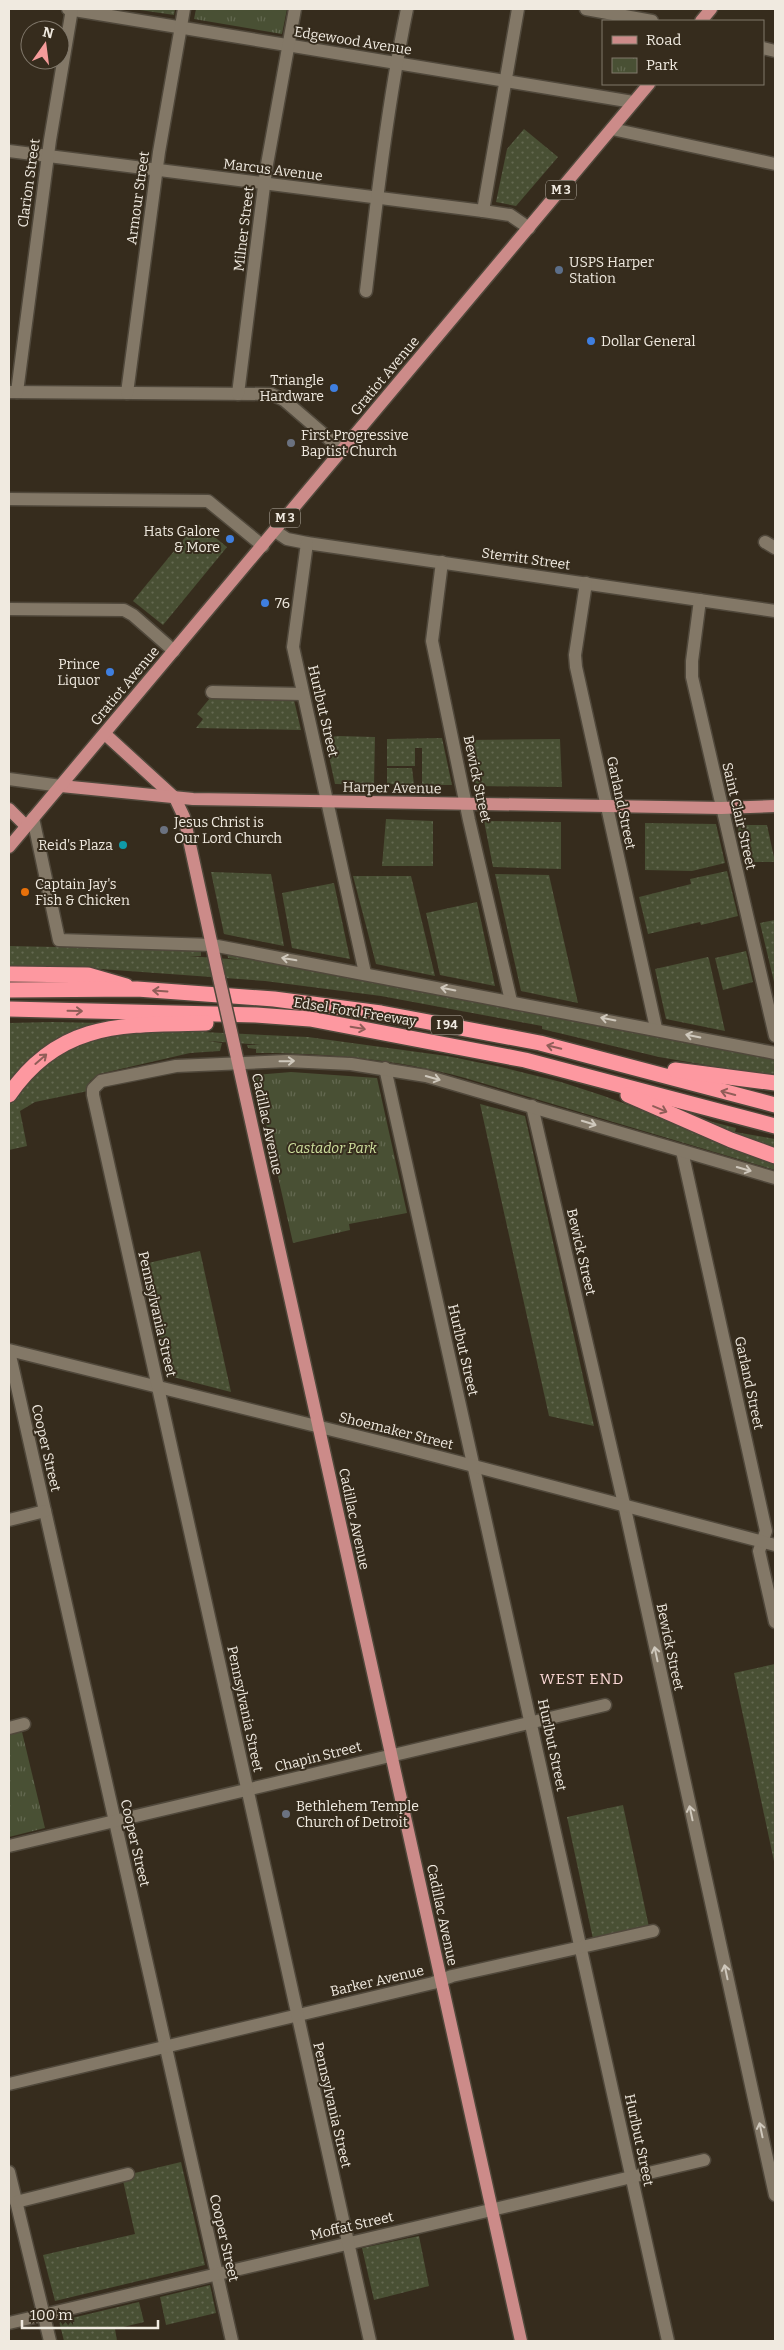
<svg xmlns="http://www.w3.org/2000/svg" width="784" height="2350" font-family="Bitter,serif">
<defs>
<pattern id="grass-dots" width="8" height="8" patternUnits="userSpaceOnUse" patternTransform="scale(1.25)"><rect width="8" height="8" fill="#495034"/><path d="M2 2h.1M6 6h.1" fill="none" stroke="#646951" stroke-width="1.8" stroke-linecap="round"/></pattern>
<pattern id="park-tufts" width="24" height="20" patternUnits="userSpaceOnUse" patternTransform="scale(1.25)"><rect width="24" height="20" fill="#495034"/><path d="M3 7l-1-3M5 7V3M7 7l1-3M15 17l-1-3M17 17v-4M19 17l1-3" fill="none" stroke="#646951"/></pattern>
</defs>
<rect width="100%" height="100%" fill="#362c1d"/>
<g fill="url(#grass-dots)">
<path d="M133 9H175L174 15Z"/>
<path d="M524 129 558 157 516 206 496 202 507 149Z"/>
<path d="M197 523 227 547 163 625 133 601Z"/>
<path d="M210 698 294 700 301 730 196 728 203 719 197 714Z"/>
<path d="M338 736 375 737 374 785 335 784 325 738Z"/>
<path d="M442 738 452 785H422V748H415V766H387V739Z"/>
<path d="M560 739 562 787 476 786 467 740Z"/>
<path d="M387 768H412L414 785 387 784Z"/>
<path d="M386 819 433 821V866H382Z"/>
<path d="M484 821 561 822V869L493 867Z"/>
<path d="M645 823 716 824 725 863 692 871 645 870Z"/>
<path d="M737 825H767L775 862H745Z"/>
<path d="M727 871 738 916 701 925 700 922 648 934 639 897 691 884 690 879Z"/>
<path d="M211 872 271 874 284 946 224 934Z"/>
<path d="M495 874 549 875 578 1003 521 991Z"/>
<path d="M353 876H411L435 976 376 964Z"/>
<path d="M334 883 350 959 292 948 282 893Z"/>
<path d="M477 902 495 986 440 975 426 913Z"/>
<path d="M775 920V986L760 923Z"/>
<path d="M9 946 201 950V956H189L242 960 228 958 227 951 775 1059V1077L659 1057 542 1029V1026L381 996 265 981 59 966H9Z"/>
<path d="M746 951 753 982 723 990 715 958Z"/>
<path d="M708 957 709 959 725 1031 666 1019 655 969Z"/>
<path d="M52 1022 103 1023 9 1084V1023Z"/>
<path d="M181 1031 308 1037 447 1056 501 1067 561 1082 604 1096 775 1159V1170L465 1078C396 1059 328 1053 256 1053V1049L248 1048 247 1045H261L208 1041 222 1043 220 1051 190 1053 99 1074 90 1081 88 1091 35 1102 20 1111 27 1146 9 1150V1104C30 1072 73 1037 112 1032 134 1029 159 1031 181 1031Z"/>
<path d="M480 1104 525 1116 594 1426 549 1416Z"/>
<path d="M705 1120 736 1128 735 1132 775 1139V1149L703 1123Z"/>
<path d="M200 1251 231 1392 169 1376 144 1264Z"/>
<path d="M775 1664V1866L734 1673Z"/>
<path d="M623 1805 649 1927 593 1939 567 1817Z"/>
<path d="M181 2162 205 2265 55 2301 43 2255 135 2234 122 2176Z"/>
<path d="M419 2236 429 2286 374 2300 362 2248Z"/>
<path d="M210 2285 216 2313 166 2325 160 2297Z"/>
<path d="M139 2302 144 2322 115 2329 117 2341H64L59 2321Z"/>
</g>
<g fill="url(#park-tufts)">
<path d="M196 9H287L282 34 194 19Z"/>
<path d="M291 1072 377 1078 407 1213 349 1224 350 1230 293 1243 255 1075Z"/>
<path d="M22 1732 45 1828 9 1837V1735Z"/>
</g>
<g fill="none" stroke-linecap="round" stroke-linejoin="round">
<defs>
<g id="minor">
<path d="M68 9 633 102"/>
<path d="M586 9 652 21"/>
<path d="M763 48 775 51"/>
<path d="M612 129 775 164"/>
<path d="M9 151 483 211 510 215 529 228"/>
<path d="M483 211 518 9"/>
<path d="M366 291C377 197 388 102 407 9"/>
<path d="M9 392 271 394 284 400 342 450"/>
<path d="M17 392 50 140 72 9"/>
<path d="M127 393 159 152 184 9"/>
<path d="M238 394 266 170 295 9"/>
<path d="M9 499 208 501 263 546"/>
<path d="M275 531 287 539 307 543 775 611"/>
<path d="M765 542 775 548"/>
<path d="M307 543 293 647 365 973"/>
<path d="M442 562 432 641 469 820 511 1001"/>
<path d="M586 583 575 655 576 667 656 1028"/>
<path d="M700 600 692 661V677L775 1036"/>
<path d="M9 609 124 610 133 615 174 651"/>
<path d="M212 692 303 694"/>
<path d="M9 779 61 786"/>
<path d="M33 818 59 940 212 945 775 1053"/>
<path d="M385 1068 668 2341"/>
<path d="M532 1106 624 1504 775 2195"/>
<path d="M682 1151 766 1531 759 1551 775 1622"/>
<path d="M9 1350 401 1447 775 1545"/>
<path d="M9 1351 232 2341"/>
<path d="M9 1520 45 1511"/>
<path d="M9 1728 24 1724"/>
<path d="M9 1846 605 1705"/>
<path d="M9 2084 433 1983 452 1976 653 1931"/>
<path d="M9 2172 50 2341"/>
<path d="M16 2202 128 2174"/>
<path d="M9 2323 704 2160"/>
<path d="M370 2341 93 1095V1089L101 1081 176 1066 287 1061 351 1064 426 1076 775 1178"/>
</g>
<g id="major">
<path d="M701 21 711 9"/>
<path d="M105 734 175 798 184 817 219 978"/>
<path d="M61 786 193 799 721 808 775 806"/>
<path d="M9 809 26 826"/>
<path d="M9 847 649 84"/>
<path d="M231 1031 521 2341"/>
</g>
<g id="highway">
<path d="M9 974 88 975 126 986"/>
<path d="M9 990 137 989 274 999 381 1013 540 1043 775 1105"/>
<path d="M9 1009 256 1015 310 1019 525 1060 775 1126"/>
<path d="M675 1070 775 1083"/>
<path d="M9 1095C60 1020 125 1025 206 1023"/>
<path d="M628 1095 731 1140 775 1156"/>
</g>
</defs>
<use href="#minor" stroke="#50483b" stroke-width="15"/>
<use href="#major" stroke="#50483b" stroke-width="15"/>
<use href="#highway" stroke="#50483b" stroke-width="18"/>
<use href="#minor" stroke="#837867" stroke-width="12"/>
<use href="#major" stroke="#cc8b89" stroke-width="12"/>
<use href="#highway" stroke="#fd98a0" stroke-width="15"/>
<defs>
<path id="major-bridge" d="M219 978 231 1031"/>
</defs>
<use href="#major-bridge" stroke="#50483b" stroke-width="15" stroke-linecap="butt"/>
<use href="#major-bridge" stroke="#cc8b89" stroke-width="12"/>
</g>
<defs><path id="oneway-shaft" d="M-6 0H5M1.5-3L5.5 0L1.5 3" fill="none" stroke-width="1.6" stroke-linecap="round" stroke-linejoin="round" transform="scale(1.25)"/></defs>
<g stroke="#cfc8bc">
<use href="#oneway-shaft" transform="translate(289 959) rotate(-170)"/>
<use href="#oneway-shaft" transform="translate(448 989) rotate(-169)"/>
<use href="#oneway-shaft" transform="translate(608 1019) rotate(-169)"/>
<use href="#oneway-shaft" transform="translate(693 1036) rotate(-168)"/>
<use href="#oneway-shaft" transform="translate(287 1061) rotate(-1)"/>
<use href="#oneway-shaft" transform="translate(433 1078) rotate(16)"/>
<use href="#oneway-shaft" transform="translate(589 1123) rotate(17)"/>
<use href="#oneway-shaft" transform="translate(744 1169) rotate(16)"/>
<use href="#oneway-shaft" transform="translate(656 1654) rotate(-102)"/>
<use href="#oneway-shaft" transform="translate(691 1813) rotate(-102)"/>
<use href="#oneway-shaft" transform="translate(726 1972) rotate(-102)"/>
<use href="#oneway-shaft" transform="translate(761 2130) rotate(-102)"/>
</g>
<g stroke="#905d58">
<use href="#oneway-shaft" transform="translate(160 991) rotate(-176)"/>
<use href="#oneway-shaft" transform="translate(75 1011) rotate(1)"/>
<use href="#oneway-shaft" transform="translate(358 1028) rotate(10)"/>
<use href="#oneway-shaft" transform="translate(554 1047) rotate(-166)"/>
<use href="#oneway-shaft" transform="translate(41 1059) rotate(-41)"/>
<use href="#oneway-shaft" transform="translate(728 1093) rotate(-165)"/>
<use href="#oneway-shaft" transform="translate(660 1109) rotate(23)"/>
</g>
<circle fill="#5c6f8a" stroke="#362c1d" stroke-width="2" cx="559" cy="270" r="5"/>
<g fill="#3f7fe0" stroke="#362c1d" stroke-width="2">
<circle cx="591" cy="341" r="5"/>
<circle cx="334" cy="388" r="5"/>
<circle cx="230" cy="539" r="5"/>
<circle cx="265" cy="603" r="5"/>
<circle cx="110" cy="672" r="5"/>
</g>
<g fill="#6b7280" stroke="#362c1d" stroke-width="2">
<circle cx="291" cy="443" r="5"/>
<circle cx="164" cy="830" r="5"/>
<circle cx="286" cy="1814" r="5"/>
</g>
<circle fill="#0f9aa8" stroke="#362c1d" stroke-width="2" cx="123" cy="845" r="5"/>
<circle fill="#e8710a" stroke="#362c1d" stroke-width="2" cx="25" cy="892" r="5"/>
<g text-anchor="middle" dominant-baseline="central" stroke-width="4" stroke-linejoin="round" paint-order="stroke">
<g fill="#362c1d" stroke="#b8b1a6" stroke-width="1">
<rect x="546" y="180.5" width="30" height="19" rx="4"/>
<rect x="270" y="508.5" width="30" height="19" rx="4"/>
<rect x="431" y="1015.5" width="32" height="19" rx="4"/>
</g>
<g font-size="12" font-weight="bold" fill="#f0eae0">
<text x="561" y="190">M 3</text>
<text x="285" y="518">M 3</text>
<text x="447" y="1025">I 94</text>
</g>
<g font-size="14" fill="#f0eae0" stroke="#362c1d">
<text transform="translate(353 41) rotate(9)">Edgewood Avenue</text>
<text transform="translate(273 170) rotate(7)">Marcus Avenue</text>
<text transform="translate(29 183) rotate(-82)">Clarion Street</text>
<text transform="translate(138 198) rotate(-82)">Armour Street</text>
<text transform="translate(244 229) rotate(-83)">Milner Street</text>
<text transform="translate(385 376) rotate(-50)">Gratiot Avenue</text>
<text transform="translate(526 559) rotate(8)">Sterritt Street</text>
<text transform="translate(125 686) rotate(-50)">Gratiot Avenue</text>
<text transform="translate(323 711) rotate(77)">Hurlbut Street</text>
<text transform="translate(477 779) rotate(78)">Bewick Street</text>
<text transform="translate(392 788) rotate(1)">Harper Avenue</text>
<text transform="translate(621 803) rotate(78)">Garland Street</text>
<text transform="translate(739 816) rotate(77)">Saint Clair Street</text>
<text transform="translate(355 1012) rotate(9)">Edsel Ford Freeway</text>
<text transform="translate(267 1124) rotate(78)">Cadillac Avenue</text>
<text transform="translate(581 1252) rotate(77)">Bewick Street</text>
<text transform="translate(157 1314) rotate(77)">Pennsylvania Street</text>
<text transform="translate(463 1350) rotate(77)">Hurlbut Street</text>
<text transform="translate(749 1383) rotate(78)">Garland Street</text>
<text transform="translate(396 1431) rotate(14)">Shoemaker Street</text>
<text transform="translate(46 1448) rotate(77)">Cooper Street</text>
<text transform="translate(354 1519) rotate(78)">Cadillac Avenue</text>
<text transform="translate(670 1647) rotate(78)">Bewick Street</text>
<text transform="translate(245 1709) rotate(78)">Pennsylvania Street</text>
<text transform="translate(552 1745) rotate(78)">Hurlbut Street</text>
<text transform="translate(318 1757) rotate(-14)">Chapin Street</text>
<text transform="translate(135 1843) rotate(77)">Cooper Street</text>
<text transform="translate(442 1915) rotate(78)">Cadillac Avenue</text>
<text transform="translate(377 1981) rotate(-13)">Barker Avenue</text>
<text transform="translate(332 2105) rotate(77)">Pennsylvania Street</text>
<text transform="translate(639 2140) rotate(78)">Hurlbut Street</text>
<text transform="translate(352 2226) rotate(-13)">Moffat Street</text>
<text transform="translate(224 2238) rotate(77)">Cooper Street</text>
</g>
<g font-size="14" fill="#f0eae0" stroke="#362c1d" text-anchor="start">
<text x="569" y="262">USPS Harper<tspan x="569" dy="16">Station</tspan></text>
<text x="601" y="341">Dollar General</text>
<text x="324" y="380" text-anchor="end">Triangle<tspan x="324" dy="16">Hardware</tspan></text>
<text x="301" y="435">First Progressive<tspan x="301" dy="16">Baptist Church</tspan></text>
<text x="220" y="531" text-anchor="end">Hats Galore<tspan x="220" dy="16">&amp; More</tspan></text>
<text x="275" y="603">76</text>
<text x="100" y="664" text-anchor="end">Prince<tspan x="100" dy="16">Liquor</tspan></text>
<text x="174" y="822">Jesus Christ is<tspan x="174" dy="16">Our Lord Church</tspan></text>
<text x="113" y="845" text-anchor="end">Reid's Plaza</text>
<text x="35" y="884">Captain Jay's<tspan x="35" dy="16">Fish &amp; Chicken</tspan></text>
<text x="296" y="1806">Bethlehem Temple<tspan x="296" dy="16">Church of Detroit</tspan></text>
</g>
<g font-size="14" font-style="italic" fill="#d0e19f" stroke="#362c1d">
<text x="332" y="1148">Castador Park</text>
</g>
<g font-size="15" letter-spacing="1" fill="#fcd9d7" stroke="#362c1d">
<text x="582" y="1679">WEST END</text>
</g>
</g>
<rect width="784" height="2350" fill="none" stroke="#f0eae0" stroke-width="20"/>
<rect x="602" y="20" width="162" height="65" fill="#362c1d" stroke="#80786b"/>
<rect x="612" y="36" width="25" height="8" fill="#cc8b89" stroke="#80786b"/>
<text x="646" y="45" font-size="15" fill="#f0eae0">Road</text>
<rect x="612" y="58" width="25" height="15" fill="url(#park-tufts)" stroke="#80786b"/>
<text x="646" y="70" font-size="15" fill="#f0eae0">Park</text>
<g transform="translate(45 45) rotate(14)"><circle r="24" fill="#362c1d" stroke="#80786b"/>
<path d="M0-4L9 19L0 12L-9 19Z" fill="#f59b9a"/>
<text y="-8" font-size="14" font-weight="bold" text-anchor="middle" fill="#f0eae0">N</text>
</g>
<path d="M22 2320v8h136v-8" fill="none" stroke="#f0eae0" stroke-width="2.5"/>
<text x="30" y="2320" font-size="15" fill="#f0eae0" stroke="#362c1d" stroke-width="4" paint-order="stroke">100 m</text>
</svg>
